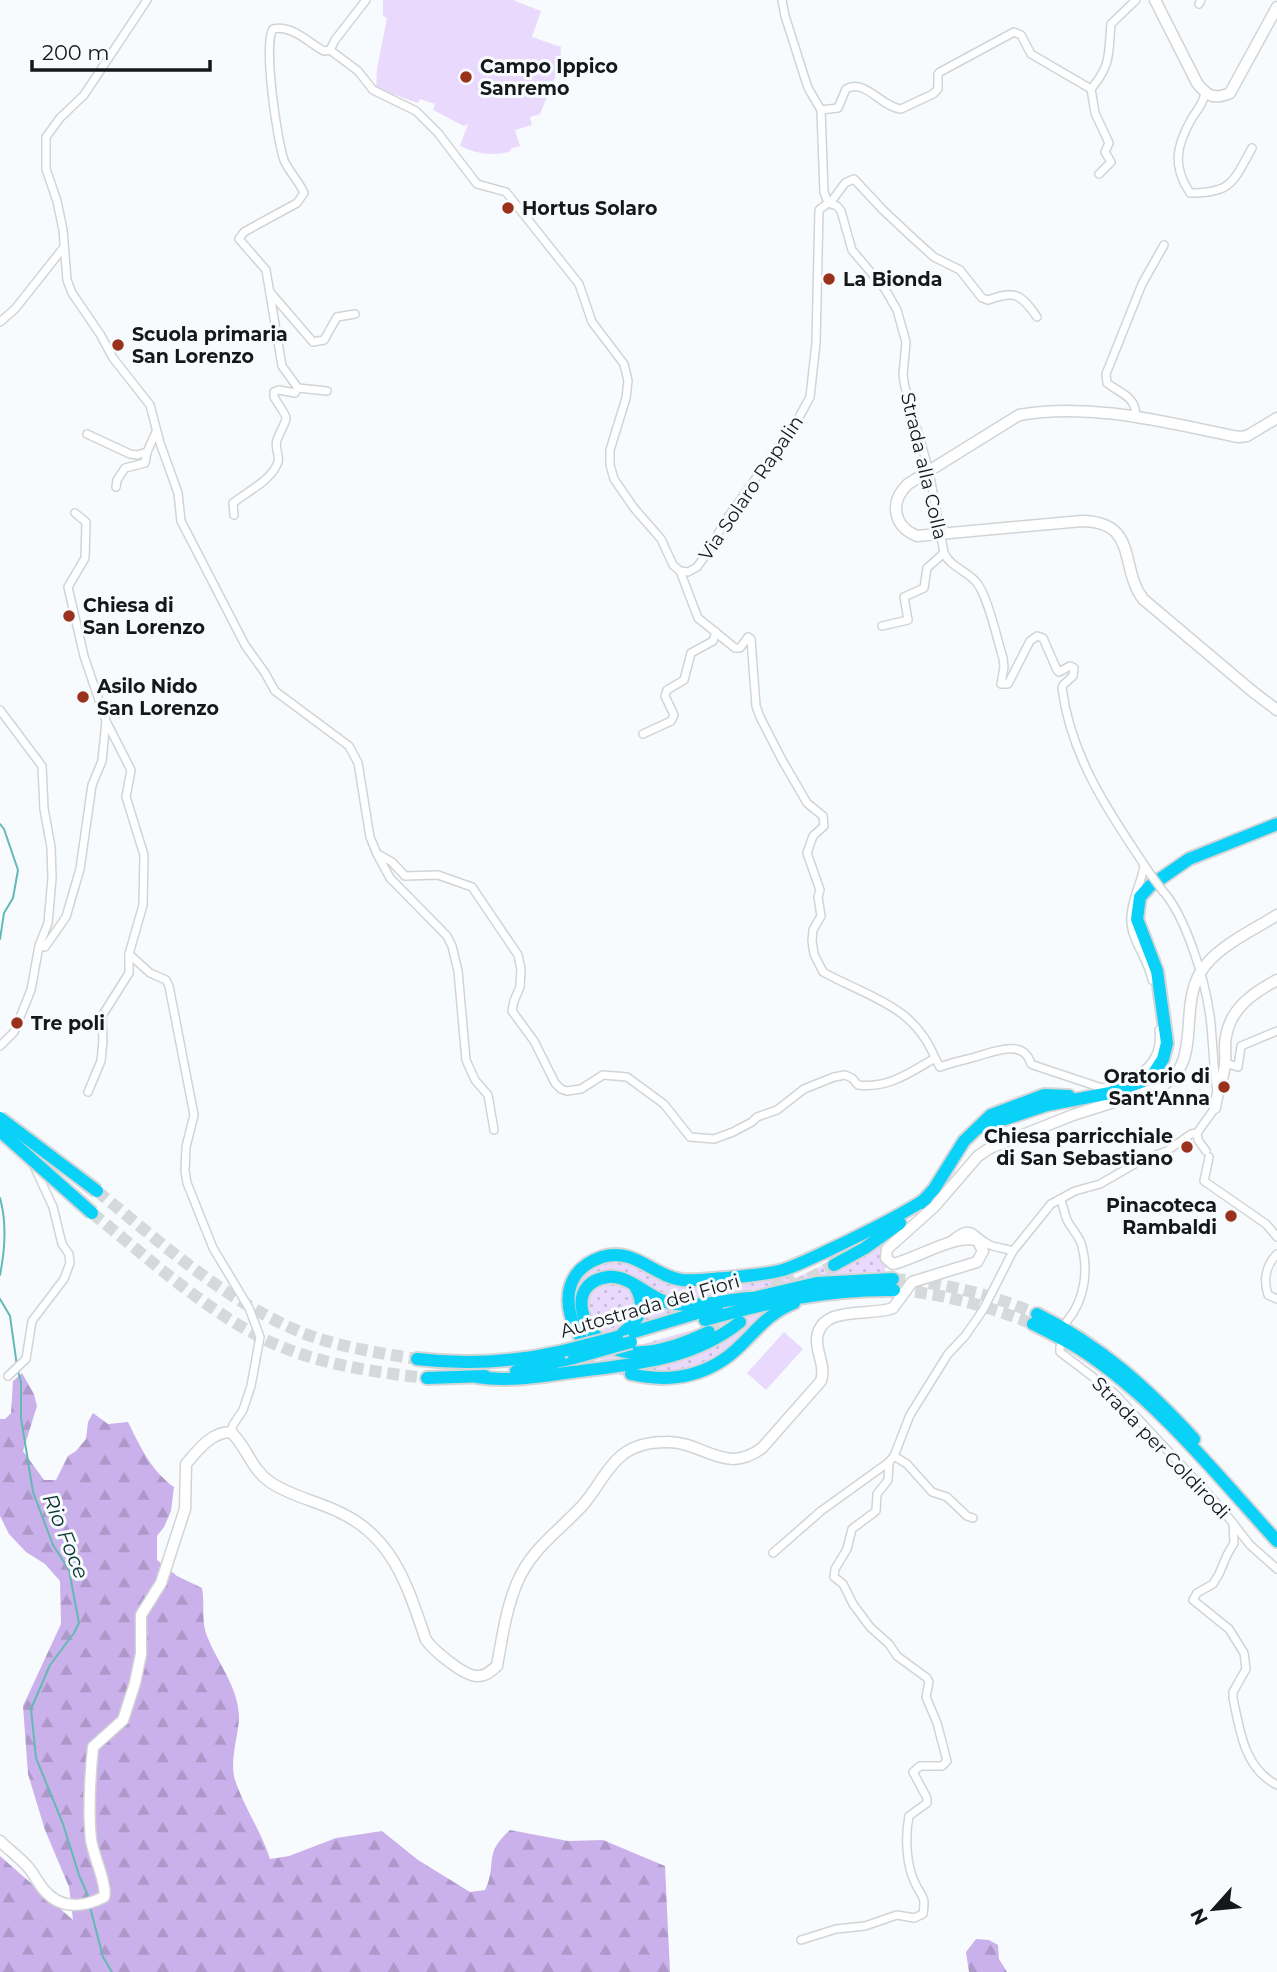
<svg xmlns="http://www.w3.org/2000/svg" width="1277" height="1972" font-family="Montserrat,sans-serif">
<defs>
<pattern id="grass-dots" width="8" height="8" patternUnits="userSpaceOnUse" patternTransform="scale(1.75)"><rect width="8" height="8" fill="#e9dafd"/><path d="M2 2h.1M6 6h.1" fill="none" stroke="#c7bad8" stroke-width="1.8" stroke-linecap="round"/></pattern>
<pattern id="forest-firs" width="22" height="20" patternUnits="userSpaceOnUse" patternTransform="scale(1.75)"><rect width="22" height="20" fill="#cbb1eb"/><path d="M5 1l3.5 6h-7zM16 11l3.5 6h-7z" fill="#ae98c9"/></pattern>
</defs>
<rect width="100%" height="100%" fill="#f8fbfe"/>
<g fill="url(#grass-dots)">
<path d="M915 1220 882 1251V1256L892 1268H885V1272L820 1276 703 1300 674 1301 626 1276 583 1289 590 1337 584 1339 572 1317 576 1281 597 1262 619 1258 659 1276 791 1271 795 1278 831 1262 869 1251Z"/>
<path d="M612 1282 631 1289 638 1309 623 1328 599 1335C581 1316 583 1287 612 1282Z"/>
<path d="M644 1298 700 1307 636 1328Z"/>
<path d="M778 1306 731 1351 694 1371 629 1378 610 1371 682 1352 534 1374 592 1358 598 1363 602 1358 600 1356 675 1342 632 1347Z"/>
</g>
<g fill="url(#forest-firs)">
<path d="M22 1373 34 1394 37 1406 23 1451 44 1480H56L68 1456 76 1451 86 1439 88 1422 93 1413 108 1424 128 1422C140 1446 151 1471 174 1487L171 1511 164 1527 157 1536V1560L177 1576 202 1588C205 1603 201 1622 207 1636 217 1662 238 1686 239 1716 239 1736 229 1759 235 1780 244 1807 261 1831 270 1859L289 1856 336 1838 382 1831 418 1860 470 1892 485 1890C498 1863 482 1855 510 1830L568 1841 603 1840 665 1866 670 1972H0V1856L73 1920 69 1887 45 1830 28 1774 23 1706 61 1624 60 1581 45 1564 26 1552 9 1534 0 1516V1419H5L11 1413 13 1381Z"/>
<path d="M976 1939 989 1940 998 1945 999 1959 1007 1972H969L966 1952Z"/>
</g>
<g fill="#e9dafd">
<path d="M383 0H513L541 11 532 37 561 47 560 65 540 114 530 117 532 125 515 130 520 146 512 148 509 152C491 156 477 154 460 146L468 124 464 126 433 110 435 104 420 99 418 103 376 88 377 69 387 18 383 16Z"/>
<path d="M784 1332 803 1349 766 1390 747 1373Z"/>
</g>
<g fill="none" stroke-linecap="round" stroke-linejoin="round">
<g stroke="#63bab3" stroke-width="2">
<path d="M0 824 4 829 18 870 13 898 4 913 0 939"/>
<path d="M0 1198C7 1223 5 1250 0 1275"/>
<path d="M0 1299 10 1316 17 1366"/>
<path d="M18 1371 21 1382V1418L33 1492 53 1545 69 1570 79 1623 74 1633 50 1665 31 1709 36 1758 63 1824 79 1875 89 1898"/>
<path d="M90 1907 103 1957 112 1972"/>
</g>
<g stroke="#d6d9dc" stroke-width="12" stroke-dasharray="12 6" stroke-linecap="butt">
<path d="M97 1191C161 1243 225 1301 303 1333 339 1347 379 1353 417 1359"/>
<path d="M92 1213C147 1257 202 1308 266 1340 316 1364 372 1372 427 1378"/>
<path d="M893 1279C945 1283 990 1294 1037 1314"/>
<path d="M793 1287 834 1265"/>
<path d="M897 1290C945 1294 988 1306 1033 1324"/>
<path d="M758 1298 793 1275"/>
<path d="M709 1332 738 1312"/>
</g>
<defs>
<g id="street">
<path d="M147 0 84 95 60 118 46 137V169L57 201 63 230 67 280 72 293 100 334 113 358 150 405 160 443 178 493 181 521 245 645 265 673 275 691 349 746 358 763 370 837 377 854 390 878 447 936 452 946 458 971 466 1060 475 1080 488 1095 494 1130"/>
<path d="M366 0 335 40 330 50 358 71 373 90 416 111 438 133 477 184 506 192 579 284 592 322 624 364 628 381 626 398 610 450V465L614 479 634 508 661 539 673 565 680 571 688 572 697 567 711 548 723 524 797 421 810 397 816 343 819 210 828 203"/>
<path d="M782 0 785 16 808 88 821 110 824 192 828 203"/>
<path d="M1199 4 1201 0"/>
<path d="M1205 93C1203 104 1198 109 1192 118 1176 146 1172 166 1190 193 1232 193 1233 182 1252 148"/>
<path d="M821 110 838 108 846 89C865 78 881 107 901 109L933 94 938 89V74L940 72 1014 32 1021 35 1031 54 1091 89"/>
<path d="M1099 174 1111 162 1105 152 1109 143 1095 113 1091 89C1112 64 1108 54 1111 24L1136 0"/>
<path d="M831 202 845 183 854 179 883 210 915 240 934 257 960 270 982 298 988 300C1015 290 1021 294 1037 317"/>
<path d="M828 203 837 206 841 211 852 250 885 289 897 310 906 342 903 375 905 387 929 471 944 553C950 567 968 571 977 583 988 597 997 639 1003 658L1004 667 1001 684H1008L1030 641 1037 636 1043 638 1057 670 1059 672 1070 666 1074 668 1073 676 1063 685 1062 688C1071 759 1112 817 1151 875"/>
<path d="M270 292 313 342 324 340 337 317 355 314"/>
<path d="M0 322 15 309 64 247"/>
<path d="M298 388 327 391"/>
<path d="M1136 417C1136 396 1121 394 1107 383L1106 374 1142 284 1164 245"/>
<path d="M87 434 130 454 137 455 147 452"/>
<path d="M116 487 117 480 125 468 145 463 147 452 156 432"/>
<path d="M234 515 233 503C248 491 272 480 278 462 280 454 274 448 277 440 288 412 291 425 274 397V392L279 390 295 393 298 388 282 366 266 270 239 239 244 232 297 203 304 193C299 181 289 172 284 160 277 141 263 44 273 29 291 24 309 43 324 51L330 50"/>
<path d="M680 571 698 618 735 648H740L748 637 751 639 756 706 760 717 781 758 807 803 823 816 824 826 813 836 807 853 820 890 818 897 821 916 813 930 812 941 814 954 823 972C868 997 914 1005 935 1058"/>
<path d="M882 626 908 620 904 597 924 588 927 568 944 553"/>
<path d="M0 710 42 766 44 809 51 847 52 878 48 923 39 946 31 990 14 1032 0 1046"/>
<path d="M643 734 671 721 674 715 665 696 667 690 684 680 691 653 713 641 716 632"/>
<path d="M378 854 392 862 405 876 438 875 472 887 518 955 521 969 520 987 514 1001 512 1011 534 1041 555 1083 561 1089 567 1091 581 1089 603 1075 627 1077 664 1104 690 1137 714 1139 733 1132 752 1122 757 1117 777 1110 804 1089 834 1077 845 1075 852 1078 858 1085C888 1089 911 1072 935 1058L940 1067C953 1062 966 1060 978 1056 996 1051 1024 1039 1031 1064L1036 1066 1102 1088 1105 1091"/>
<path d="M1144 865C1142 883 1131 899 1131 918 1130 940 1149 959 1152 980"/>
<path d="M1162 890C1186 916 1205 980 1210 1016 1213 1040 1213 1066 1217 1091"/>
<path d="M39 946 45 947 66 917 80 869 92 785 102 761 106 721 84 656 68 587 85 558 86 522 75 513"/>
<path d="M129 954 150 973 166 980 169 986 194 1115 186 1147 185 1171 187 1183 213 1248 249 1308 260 1337 251 1386 243 1410 233 1425 231 1432"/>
<path d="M1225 1063 1238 1067 1241 1046 1277 1031"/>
<path d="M1102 1088C1133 1082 1164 1066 1159 1030"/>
<path d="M88 1092 101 1061 103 1041 102 1016 129 973V954L143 905 144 855 126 797 131 770 106 721"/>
<path d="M1197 1133 1198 1140 1206 1151"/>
<path d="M1209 1157 1204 1181 1266 1224 1277 1237"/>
<path d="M1060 1199C1064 1206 1064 1213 1067 1220 1071 1228 1078 1235 1081 1243 1089 1269 1085 1300 1067 1321"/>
<path d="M949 1242C973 1220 972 1237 990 1245 997 1248 1005 1248 1013 1251"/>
<path d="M1277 1254C1266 1265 1263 1280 1268 1295L1277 1299"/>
<path d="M1060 1347V1352L1114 1393 1221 1508 1250 1545 1277 1569"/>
<path d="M8 1376 26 1359 32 1321 64 1279 70 1263 69 1254 62 1244 53 1207 34 1166"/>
<path d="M894 1456 907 1464 932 1492 947 1497 967 1516 973 1518"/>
<path d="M1233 1523 1234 1543 1227 1555 1219 1574 1213 1584 1197 1593 1193 1600 1229 1629 1244 1653 1246 1669 1233 1692V1698C1240 1731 1244 1768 1277 1785"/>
<path d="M773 1553 821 1511 889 1462"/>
<path d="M801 1940 836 1929 865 1926 897 1915 914 1918 923 1914C926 1895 922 1898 915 1883 906 1865 905 1836 909 1816L927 1803V1798L913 1772 920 1766H942L947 1761 937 1723 926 1697 929 1682 927 1678 897 1656 889 1644 870 1627 853 1604 843 1584 834 1577 835 1569 847 1549 852 1529 876 1511 877 1494 888 1480 889 1462 894 1456 910 1415 948 1354 965 1336 983 1310 1013 1251 1051 1204 1075 1191 1100 1184 1140 1161 1167 1151 1191 1134 1197 1133 1215 1108"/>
</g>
<g id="secondary">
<path d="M1155 0 1197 83C1207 96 1214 100 1230 93L1277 7"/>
<path d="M1277 418 1247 436 1239 437C1167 423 1093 402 1019 415L908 484C889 502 893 526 917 536L1082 521C1139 522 1119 567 1143 599L1252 691 1277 710"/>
<path d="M1215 1108C1217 1091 1224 1078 1225 1064 1226 1055 1224 1045 1226 1036 1231 1008 1253 993 1277 980"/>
<path d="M0 1841C9 1850 20 1858 28 1867 34 1874 38 1883 44 1890 60 1909 82 1908 104 1897 108 1887 93 1854 91 1840 88 1810 90 1777 93 1747L123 1720 135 1683 141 1654V1615L161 1583 185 1509 186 1464C198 1450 211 1432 231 1432 247 1447 251 1469 270 1482 290 1496 317 1501 339 1512 394 1537 408 1588 426 1640 434 1651 464 1676 477 1676 485 1677 491 1671 497 1666 502 1638 506 1609 517 1583 531 1549 558 1532 582 1506 596 1491 605 1469 621 1456 634 1445 650 1442 666 1442 703 1441 725 1476 762 1448L821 1381C826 1365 816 1354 817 1338 821 1304 871 1317 893 1308L912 1282 977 1262 983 1251 978 1241C958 1232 916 1259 893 1264L886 1258 887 1249 934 1207 978 1156 990 1148 1073 1115 1152 1090C1206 1071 1177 1013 1200 973 1215 947 1252 931 1277 915"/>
</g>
<g id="highway">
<path d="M978 1128 1047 1105 1110 1093 1143 1081 1154 1073 1163 1059 1167 1043 1157 971 1137 919 1140 897 1150 886 1189 859 1277 824"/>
<path d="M921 1203 934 1189 964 1141 991 1115 1044 1095 1069 1096"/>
<path d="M834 1265 865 1248 900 1223"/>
<path d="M745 1300 817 1283 893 1279"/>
<path d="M1037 1314C1101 1346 1146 1387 1194 1439"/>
<path d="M705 1320C768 1302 828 1289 894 1290"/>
<path d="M1033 1324C1049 1332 1065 1340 1080 1349 1157 1399 1216 1474 1277 1541"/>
<path d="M709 1332C684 1344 650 1357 621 1351 582 1341 562 1283 608 1277 629 1275 647 1296 666 1302 694 1310 724 1299 751 1298"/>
<path d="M623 1333C640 1319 647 1307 635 1286"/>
<path d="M617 1337 717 1307"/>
<path d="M592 1352C564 1323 554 1273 602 1257 634 1247 653 1276 682 1280 696 1281 710 1279 724 1278 744 1276 764 1275 783 1270 798 1265 812 1258 827 1251 861 1235 894 1219 926 1199"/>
<path d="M417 1359C466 1365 515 1362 563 1351"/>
<path d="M516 1371 574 1358"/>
<path d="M631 1374C673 1384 712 1375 742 1344 759 1327 771 1312 794 1303"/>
<path d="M477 1377C510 1382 541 1376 573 1372 633 1364 691 1361 740 1322"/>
<path d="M427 1378 485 1376"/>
</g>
</defs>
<use href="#street" stroke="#d1d4d6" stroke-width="10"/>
<use href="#secondary" stroke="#d1d4d6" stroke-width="13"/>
<use href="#highway" stroke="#d5d5d5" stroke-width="16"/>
<use href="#street" stroke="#fff" stroke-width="7"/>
<use href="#secondary" stroke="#fff" stroke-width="10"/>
<use href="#highway" stroke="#0ad1f7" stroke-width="12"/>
<defs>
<path id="street-bridge" d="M1151 875 1162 890"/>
<g id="highway-bridge">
<path d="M0 1118 97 1191"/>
<path d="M0 1131 92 1213"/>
<path d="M563 1351 617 1337"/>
<path d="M574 1358 631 1342"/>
</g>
</defs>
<use href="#street-bridge" stroke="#d1d4d6" stroke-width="10" stroke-linecap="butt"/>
<use href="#highway-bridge" stroke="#d5d5d5" stroke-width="16" stroke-linecap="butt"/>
<use href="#street-bridge" stroke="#fff" stroke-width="7"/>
<use href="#highway-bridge" stroke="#0ad1f7" stroke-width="12"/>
</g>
<g fill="#9a311c" stroke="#f8fbfe" stroke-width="2.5">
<circle cx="466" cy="77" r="7"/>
<circle cx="508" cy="208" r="7"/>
<circle cx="829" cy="279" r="7"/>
<circle cx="118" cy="345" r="7"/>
<circle cx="69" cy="616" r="7"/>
<circle cx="83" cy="697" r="7"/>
<circle cx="17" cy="1023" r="7"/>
<circle cx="1224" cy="1087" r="7"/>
<circle cx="1187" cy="1147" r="7"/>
<circle cx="1231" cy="1216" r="7"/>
</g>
<g text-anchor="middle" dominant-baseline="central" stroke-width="6" stroke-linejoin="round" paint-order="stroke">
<g font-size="19" font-weight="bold" fill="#161718" stroke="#f8fbfe" text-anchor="start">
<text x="480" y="66">Campo Ippico<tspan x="480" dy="22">Sanremo</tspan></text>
<text x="522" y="208">Hortus Solaro</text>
<text x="843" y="279">La Bionda</text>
<text x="132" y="334">Scuola primaria<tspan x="132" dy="22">San Lorenzo</tspan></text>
<text x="83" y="605">Chiesa di<tspan x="83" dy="22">San Lorenzo</tspan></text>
<text x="97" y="686">Asilo Nido<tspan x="97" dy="22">San Lorenzo</tspan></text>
<text x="31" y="1023">Tre poli</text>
<text x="1210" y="1076" text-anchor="end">Oratorio di<tspan x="1210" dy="22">Sant'Anna</tspan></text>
<text x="1173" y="1136" text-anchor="end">Chiesa parricchiale<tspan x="1173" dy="22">di San Sebastiano</tspan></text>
<text x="1217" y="1205" text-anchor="end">Pinacoteca<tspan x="1217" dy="22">Rambaldi</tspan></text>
</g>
<g font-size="19" fill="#161718" stroke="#f8fbfe">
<text transform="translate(924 466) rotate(77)">Strada alla Colla</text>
<text transform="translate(751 488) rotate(-56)">Via Solaro Rapalin</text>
<text transform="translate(650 1306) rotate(-16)">Autostrada dei Fiori</text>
<text transform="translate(1161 1448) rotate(46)">Strada per Coldirodi</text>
</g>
<g font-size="21" font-style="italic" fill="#0a3632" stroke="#f8fbfe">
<text transform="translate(66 1536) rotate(68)">Rio Foce</text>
</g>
</g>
<g transform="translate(1214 1909) rotate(243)" stroke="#f8fbfe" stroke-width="5" paint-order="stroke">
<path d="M0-5L12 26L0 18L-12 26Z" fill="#161718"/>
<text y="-10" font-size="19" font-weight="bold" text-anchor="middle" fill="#161718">N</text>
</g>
<path d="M32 60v10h178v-10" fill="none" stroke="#161718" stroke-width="3.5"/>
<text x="42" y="60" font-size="21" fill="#161718" stroke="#f8fbfe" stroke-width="5" paint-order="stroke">200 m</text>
</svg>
